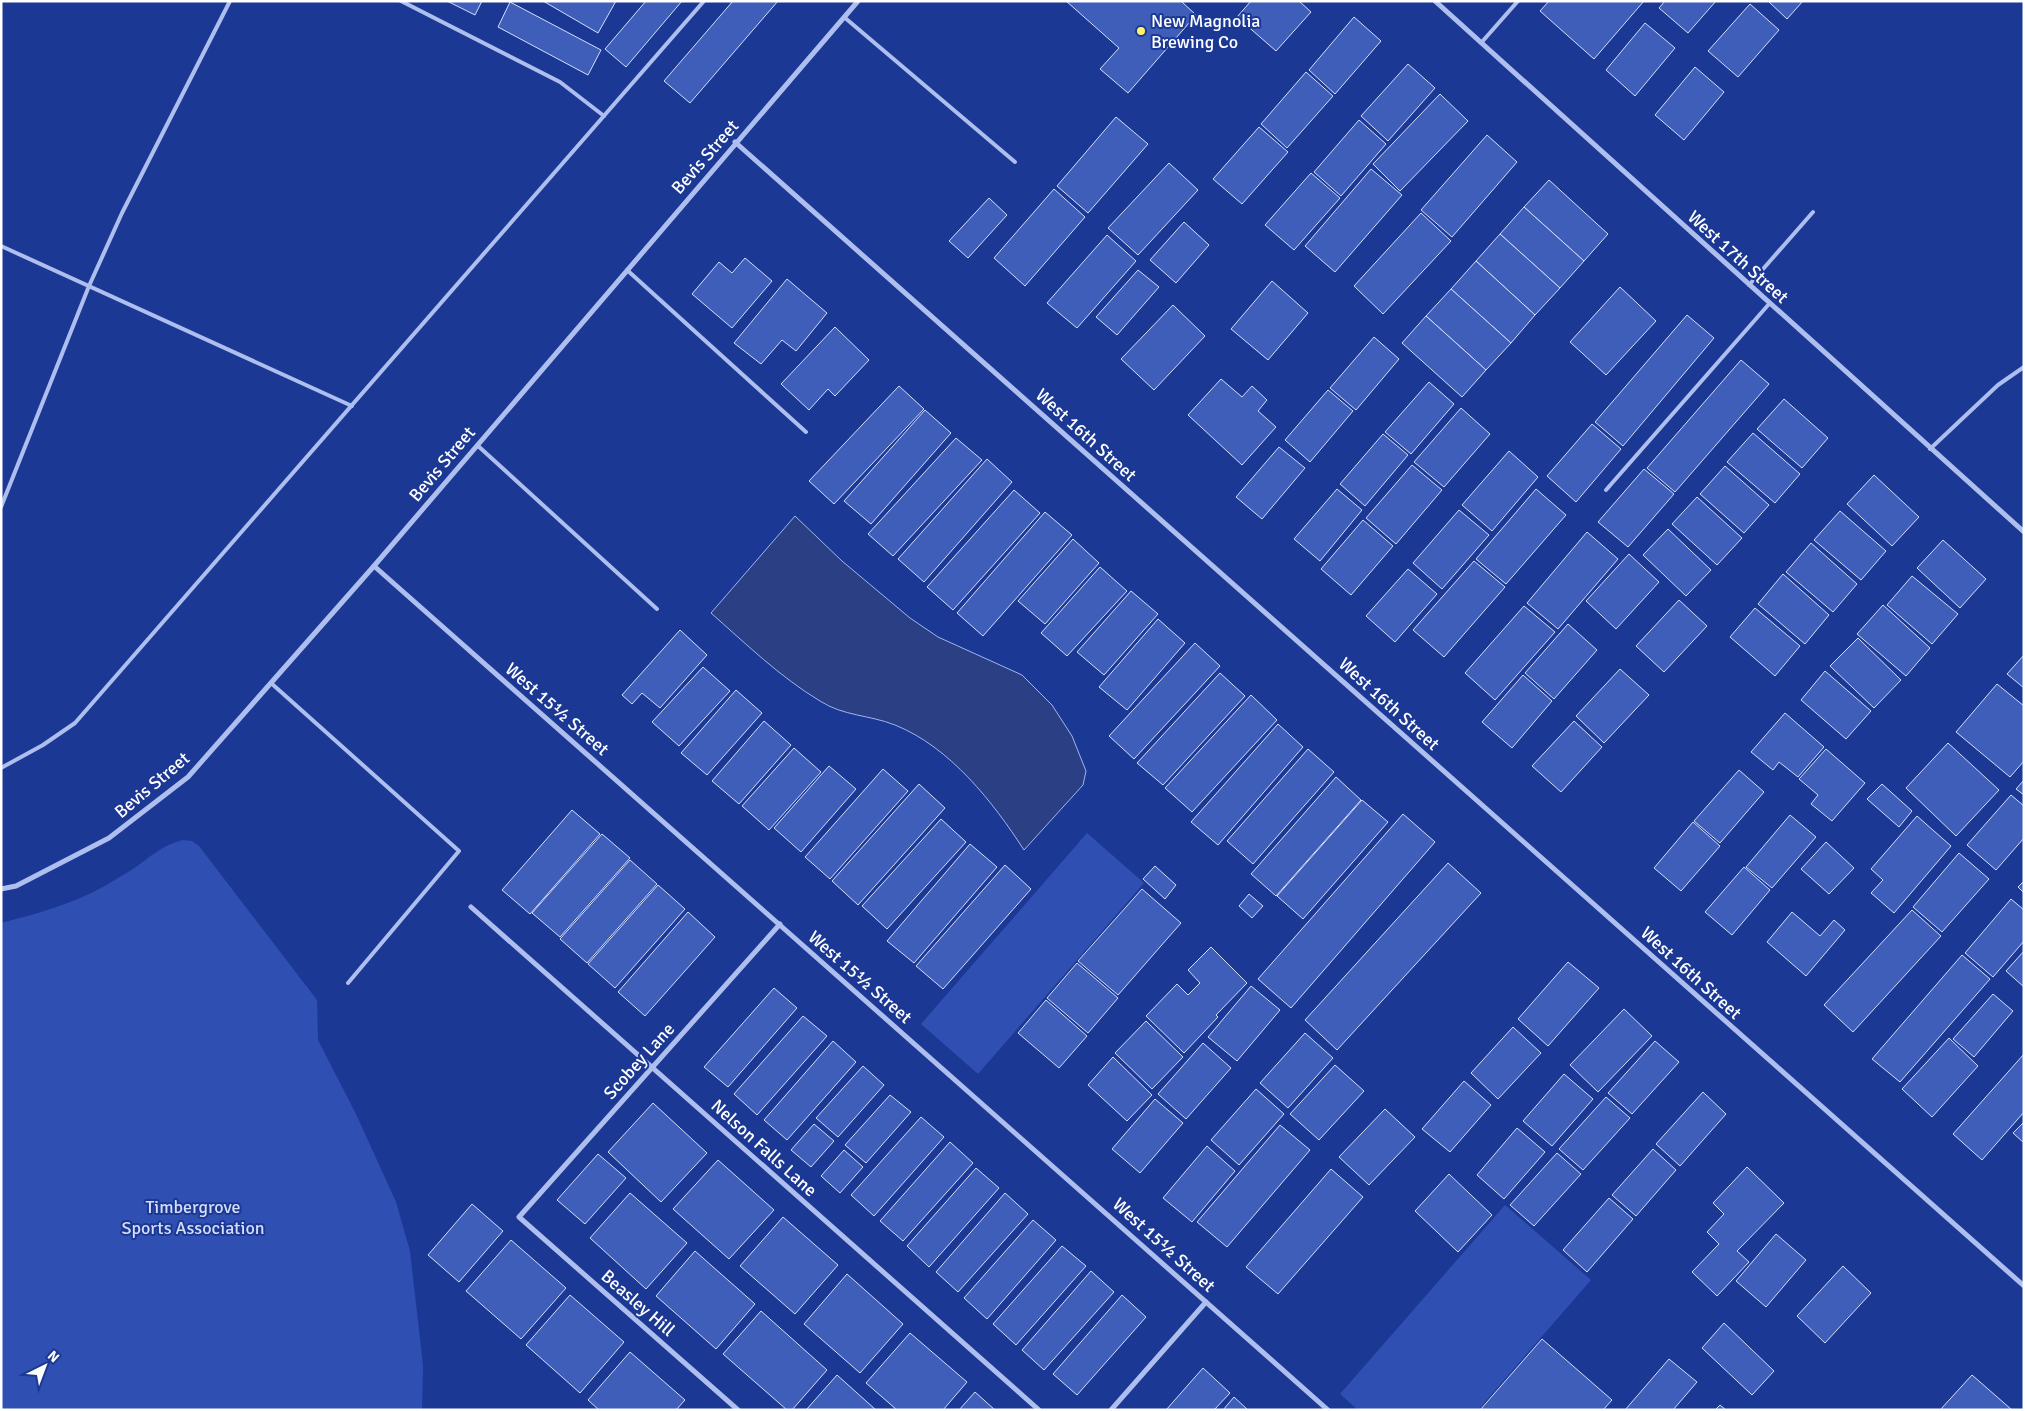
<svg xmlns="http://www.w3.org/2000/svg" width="2025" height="1411" font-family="Signika,sans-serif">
<rect width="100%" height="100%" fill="#1b3894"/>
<g fill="#2f50b2">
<path d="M1087 833 1144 883 978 1074 921 1024Z"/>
<path d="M183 840 192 841 199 846 317 1000 318 1040 356 1114 396 1202 410 1251 423 1365 422 1410H1V923C36 914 72 904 103 887 113 881 123 875 133 869 149 858 163 844 183 840Z"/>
<path d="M1505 1205 1591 1280 1478 1410H1358L1340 1394Z"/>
</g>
<path fill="#2a3f84" stroke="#a0b6f1" d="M795 516 842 561 910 618 938 637 1022 675 1052 705 1072 736 1086 771 1083 785 1024 850C993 802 950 747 895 725 870 715 843 716 820 701 780 677 745 643 711 613Z"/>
<g fill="#3f5eba" stroke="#d4defb">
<path d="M447 1H482L475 15Z"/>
<path d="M543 1H616L598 33Z"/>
<path d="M646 1H682L626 67 605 49Z"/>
<path d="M733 1H778L690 103 664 81Z"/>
<path d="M1066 1H1181L1196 15 1128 93 1100 69 1119 48Z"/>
<path d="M1251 1H1299L1311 12 1276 51 1237 17Z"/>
<path d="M1549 1H1644L1594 59 1540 11Z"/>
<path d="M1665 1H1716L1688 33 1659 8Z"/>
<path d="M1768 1H1803L1787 19Z"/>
<path d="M510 2 601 50 588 75 498 27Z"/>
<path d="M1750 4 1779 30 1738 77 1708 51Z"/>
<path d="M1354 17 1381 41 1335 94 1309 70Z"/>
<path d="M1645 23 1675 48 1635 96 1606 70Z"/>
<path d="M1408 64 1435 88 1388 141 1361 116Z"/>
<path d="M1695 67 1724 92 1684 140 1655 115Z"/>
<path d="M1306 72 1333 96 1287 148 1261 124Z"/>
<path d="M1440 94 1468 121 1400 191 1373 164Z"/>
<path d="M1116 117 1148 144 1088 213 1057 186Z"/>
<path d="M1359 120 1386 144 1341 196 1314 172Z"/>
<path d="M1259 127 1288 152 1242 204 1213 179Z"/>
<path d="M1487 135 1517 162 1452 237 1421 210Z"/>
<path d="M1169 163 1198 190 1138 255 1108 228Z"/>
<path d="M1371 169 1402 195 1335 272 1305 246Z"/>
<path d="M1311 173 1340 198 1294 250 1265 225Z"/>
<path d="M1549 180 1608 234 1584 261 1524 207Z"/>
<path d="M1054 189 1085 217 1025 286 994 258Z"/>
<path d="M989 198 1007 215 968 258 949 241Z"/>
<path d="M1524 207 1584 261 1560 288 1500 234Z"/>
<path d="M1421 213 1451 241 1383 314 1354 286Z"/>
<path d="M1184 222 1209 245 1176 283 1150 260Z"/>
<path d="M1500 234 1560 288 1535 315 1476 261Z"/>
<path d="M1107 235 1136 261 1077 328 1047 303Z"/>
<path d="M745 258 772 281 732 328 692 294 719 262 732 273Z"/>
<path d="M1476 261 1535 315 1511 343 1451 289Z"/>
<path d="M1138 270 1159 287 1117 335 1096 317Z"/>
<path d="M787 279 827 313 796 351 782 340 761 364 734 343Z"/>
<path d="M1272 281 1308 313 1268 360 1231 329Z"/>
<path d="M1620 287 1656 321 1606 375 1570 342Z"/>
<path d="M1451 289 1511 343 1486 370 1426 316Z"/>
<path d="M1173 305 1205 336 1154 390 1121 359Z"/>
<path d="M1687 315 1714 338 1623 446 1595 422Z"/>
<path d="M1426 316 1486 370 1462 397 1402 343Z"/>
<path d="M835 327 869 360 835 396 828 389 809 410 781 384Z"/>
<path d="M1374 337 1399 359 1356 410 1330 388Z"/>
<path d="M1741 360 1769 384 1675 492 1647 468Z"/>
<path d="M1221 379 1242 397 1252 386 1267 400 1258 411 1276 427 1242 465 1188 415Z"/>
<path d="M1429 382 1454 404 1411 454 1385 432Z"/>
<path d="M899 386 924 409 834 504 809 481Z"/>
<path d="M1328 390 1353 411 1310 462 1285 440Z"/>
<path d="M1784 399 1828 438 1802 468 1757 429Z"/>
<path d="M1461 408 1490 434 1444 487 1414 462Z"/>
<path d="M925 410 951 433 871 524 844 501Z"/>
<path d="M1592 424 1621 449 1576 502 1547 476Z"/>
<path d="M1753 433 1800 474 1775 503 1727 462Z"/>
<path d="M1383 434 1408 455 1365 506 1340 484Z"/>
<path d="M956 438 982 460 893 556 868 534Z"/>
<path d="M1279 447 1305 468 1262 519 1236 497Z"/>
<path d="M1509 451 1538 477 1492 531 1462 505Z"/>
<path d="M987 459 1012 482 924 582 898 559Z"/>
<path d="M1412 465 1442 490 1396 544 1366 518Z"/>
<path d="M1725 466 1769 505 1744 533 1700 494Z"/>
<path d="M1644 469 1674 494 1628 547 1598 522Z"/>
<path d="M1874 475 1919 517 1892 546 1847 504Z"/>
<path d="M1337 489 1362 510 1320 561 1294 539Z"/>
<path d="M1536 489 1566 515 1506 584 1476 559Z"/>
<path d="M1014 490 1040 513 953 610 927 587Z"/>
<path d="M1697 497 1742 538 1717 565 1672 524Z"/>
<path d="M1459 510 1489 535 1442 589 1413 563Z"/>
<path d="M1840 511 1886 551 1861 580 1814 540Z"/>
<path d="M1045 512 1072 535 983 636 957 613Z"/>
<path d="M1363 520 1393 546 1351 595 1321 569Z"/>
<path d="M1668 529 1711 570 1686 596 1643 555Z"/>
<path d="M1587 532 1618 559 1558 629 1527 603Z"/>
<path d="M1073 539 1099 563 1045 624 1018 601Z"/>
<path d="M1943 540 1986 579 1960 608 1917 568Z"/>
<path d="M1811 543 1857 584 1833 612 1786 572Z"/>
<path d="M1629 554 1659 582 1616 629 1586 601Z"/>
<path d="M1474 561 1505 587 1444 657 1413 630Z"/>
<path d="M1100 567 1127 591 1067 656 1041 633Z"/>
<path d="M1408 569 1437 594 1395 642 1366 616Z"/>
<path d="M1783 574 1829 615 1805 644 1758 604Z"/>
<path d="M1912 576 1958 614 1932 644 1887 605Z"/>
<path d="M1131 591 1158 614 1104 675 1077 652Z"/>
<path d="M1679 600 1707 626 1664 672 1636 646Z"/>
<path d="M1883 605 1930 648 1906 676 1857 634Z"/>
<path d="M1524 606 1555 632 1495 700 1465 673Z"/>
<path d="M1755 608 1800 646 1775 676 1730 637Z"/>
<path d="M1158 619 1185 643 1127 710 1099 687Z"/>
<path d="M1568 624 1597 650 1554 699 1525 673Z"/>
<path d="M680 630 707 655 660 708 642 693 632 704 622 695Z"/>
<path d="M1858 638 1901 680 1874 708 1830 666Z"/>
<path d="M1195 643 1220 666 1134 759 1109 736Z"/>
<path d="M2024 655V688L2007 674Z"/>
<path d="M703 667 730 691 679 746 652 722Z"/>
<path d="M1620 669 1649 695 1604 743 1576 716Z"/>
<path d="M1825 671 1871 711 1846 739 1801 700Z"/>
<path d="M1220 673 1245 696 1163 785 1137 763Z"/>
<path d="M1523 675 1552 701 1512 748 1482 722Z"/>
<path d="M1997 684 2024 706V761L2010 777 1956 732Z"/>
<path d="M736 690 762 713 707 775 681 753Z"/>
<path d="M1251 695 1277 720 1192 812 1165 788Z"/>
<path d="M1785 713 1824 747 1798 777 1779 762 1773 770 1751 752Z"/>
<path d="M764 721 791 745 739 804 712 781Z"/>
<path d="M1574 721 1602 747 1561 792 1532 766Z"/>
<path d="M1278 724 1303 747 1218 845 1191 822Z"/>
<path d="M1948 743 1999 790 1956 836 1906 788Z"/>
<path d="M794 748 821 772 769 830 742 806Z"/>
<path d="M1308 749 1334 772 1253 864 1227 841Z"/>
<path d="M1826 749 1865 783 1832 821 1811 804 1818 795 1799 779Z"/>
<path d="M829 766 856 789 801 852 774 828Z"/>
<path d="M883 769 908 791 830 879 805 857Z"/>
<path d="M1739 770 1764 792 1720 843 1694 821Z"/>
<path d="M1336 777 1361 800 1276 896 1251 874Z"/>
<path d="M2024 780V795L2016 789Z"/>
<path d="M919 784 945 808 858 905 832 881Z"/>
<path d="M1882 784 1912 811 1899 827 1867 799Z"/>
<path d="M2011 795 2024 806V838L1996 870 1967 845Z"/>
<path d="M1362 800 1388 822 1303 919 1277 896Z"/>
<path d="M572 810 600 834 530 914 502 890Z"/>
<path d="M1403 814 1435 842 1291 1008 1258 979Z"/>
<path d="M1790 815 1816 837 1772 888 1746 867Z"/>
<path d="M1917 816 1951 846 1894 913 1871 893 1883 880 1871 869Z"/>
<path d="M941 819 966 842 887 929 862 906Z"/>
<path d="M1693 822 1720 846 1681 891 1654 868Z"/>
<path d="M602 834 630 858 560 937 532 913Z"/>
<path d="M1826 842 1854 868 1829 894 1801 869Z"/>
<path d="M970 844 997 867 914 963 887 941Z"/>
<path d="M1959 853 1989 879 1942 932 1913 907Z"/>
<path d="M630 860 657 884 587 963 560 939Z"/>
<path d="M1448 863 1481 893 1337 1050 1305 1020Z"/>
<path d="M1005 865 1031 889 943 989 916 966Z"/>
<path d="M1155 866 1176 885 1165 899 1143 879Z"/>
<path d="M1744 867 1770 890 1732 935 1705 912Z"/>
<path d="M2024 881V893L2018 887Z"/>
<path d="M658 885 685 909 615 988 588 964Z"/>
<path d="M1142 889 1181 923 1118 995 1078 961Z"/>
<path d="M1249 894 1263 906 1252 918 1239 906Z"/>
<path d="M2011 899 2024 910V941L1993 977 1965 953Z"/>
<path d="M1912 910 1941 936 1853 1032 1824 1005Z"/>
<path d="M688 912 715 937 645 1016 618 992Z"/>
<path d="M1792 912 1820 936 1834 920 1845 930 1806 976 1767 942Z"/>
<path d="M1211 947 1247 983 1216 1015 1218 1017 1184 1053 1146 1016 1177 984 1188 995 1200 983 1188 970Z"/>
<path d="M2024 951V987L2006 971Z"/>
<path d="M1962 955 1990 979 1900 1082 1872 1059Z"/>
<path d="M1568 962 1599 988 1548 1046 1518 1019Z"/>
<path d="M1077 963 1118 998 1088 1033 1047 998Z"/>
<path d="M1251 986 1280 1010 1237 1061 1208 1037Z"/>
<path d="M774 988 797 1008 728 1087 704 1067Z"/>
<path d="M1993 994 2013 1011 1974 1057 1953 1039Z"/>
<path d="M1046 1000 1087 1036 1059 1068 1018 1033Z"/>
<path d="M1624 1009 1652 1036 1598 1092 1570 1065Z"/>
<path d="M803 1016 827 1036 757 1115 734 1094Z"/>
<path d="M1146 1021 1183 1057 1152 1089 1115 1053Z"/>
<path d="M1513 1027 1541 1053 1498 1099 1471 1073Z"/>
<path d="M1305 1033 1333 1058 1288 1108 1260 1083Z"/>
<path d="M1949 1038 1978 1066 1932 1117 1902 1089Z"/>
<path d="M833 1041 856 1062 787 1140 764 1120Z"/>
<path d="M1655 1041 1679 1062 1632 1114 1608 1093Z"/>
<path d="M1203 1043 1231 1068 1186 1119 1158 1094Z"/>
<path d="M2024 1054V1112L1982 1160 1953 1134Z"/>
<path d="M1113 1057 1152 1095 1127 1121 1088 1085Z"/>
<path d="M1335 1065 1364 1091 1319 1140 1290 1114Z"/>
<path d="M863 1066 884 1085 838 1137 816 1118Z"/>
<path d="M1564 1074 1593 1099 1552 1146 1523 1121Z"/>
<path d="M1464 1081 1491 1105 1450 1152 1422 1129Z"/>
<path d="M1256 1089 1284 1114 1239 1165 1211 1140Z"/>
<path d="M1703 1092 1726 1114 1680 1166 1656 1144Z"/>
<path d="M890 1095 911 1112 866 1163 845 1145Z"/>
<path d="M1606 1097 1630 1118 1583 1170 1559 1149Z"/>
<path d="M1155 1099 1183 1123 1140 1173 1112 1149Z"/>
<path d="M653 1103 707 1153 661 1202 608 1152Z"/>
<path d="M1385 1109 1415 1137 1369 1185 1339 1157Z"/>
<path d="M921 1117 944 1137 874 1216 851 1195Z"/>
<path d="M2024 1122V1143L2013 1133Z"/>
<path d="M814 1124 834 1141 811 1167 791 1150Z"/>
<path d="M1280 1125 1310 1150 1227 1247 1197 1222Z"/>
<path d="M1517 1128 1545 1152 1504 1199 1477 1175Z"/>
<path d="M950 1142 973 1163 903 1241 880 1221Z"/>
<path d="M1207 1146 1235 1171 1192 1222 1163 1198Z"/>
<path d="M1653 1149 1676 1170 1636 1216 1612 1195Z"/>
<path d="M844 1150 863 1167 840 1193 821 1176Z"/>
<path d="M1557 1153 1581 1174 1534 1226 1510 1205Z"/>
<path d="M598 1154 626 1178 585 1224 557 1200Z"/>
<path d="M718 1160 774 1210 729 1259 673 1209Z"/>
<path d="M1747 1167 1784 1203 1737 1251 1749 1262 1717 1296 1692 1272 1719 1244 1707 1232 1724 1214 1713 1203Z"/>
<path d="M976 1168 999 1188 929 1267 907 1246Z"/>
<path d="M1331 1169 1363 1197 1278 1294 1246 1267Z"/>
<path d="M1449 1174 1492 1215 1458 1252 1415 1211Z"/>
<path d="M630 1193 687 1243 646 1289 590 1238Z"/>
<path d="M1005 1193 1028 1214 958 1292 936 1272Z"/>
<path d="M1609 1198 1633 1219 1587 1272 1563 1250Z"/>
<path d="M472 1204 503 1231 459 1282 428 1255Z"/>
<path d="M783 1217 838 1265 795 1314 740 1266Z"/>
<path d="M1033 1220 1056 1240 987 1319 964 1298Z"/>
<path d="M1776 1234 1806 1260 1766 1307 1736 1281Z"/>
<path d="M511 1240 566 1288 521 1339 466 1291Z"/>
<path d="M1062 1246 1086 1266 1016 1345 993 1324Z"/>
<path d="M695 1251 755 1304 716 1349 656 1296Z"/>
<path d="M1843 1266 1871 1293 1825 1343 1797 1316Z"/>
<path d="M1091 1271 1114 1292 1044 1370 1022 1350Z"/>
<path d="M847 1274 903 1324 860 1373 804 1324Z"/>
<path d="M570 1295 624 1342 580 1393 526 1345Z"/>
<path d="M1122 1295 1146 1317 1077 1395 1053 1374Z"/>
<path d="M761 1311 827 1370 792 1410H787L723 1354Z"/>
<path d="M1724 1323 1774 1371 1752 1395 1702 1348Z"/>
<path d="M910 1333 967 1382 943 1410H897L866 1383Z"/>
<path d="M1542 1339 1612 1400 1603 1410H1480Z"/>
<path d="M630 1352 685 1400 676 1410H599L588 1400Z"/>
<path d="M1669 1359 1697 1382 1673 1410H1625Z"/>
<path d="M1203 1368 1230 1393 1214 1410H1166Z"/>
<path d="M837 1375 876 1410H806Z"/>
<path d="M1972 1375 2012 1410H1940Z"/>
<path d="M975 1392 995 1410H959Z"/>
<path d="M1234 1397 1248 1410H1223Z"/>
<path d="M1720 1405 1726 1410H1715Z"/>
</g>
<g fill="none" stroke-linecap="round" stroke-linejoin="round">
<g stroke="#adbeef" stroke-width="4">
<path d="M401 1 560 82 604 116"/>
<path d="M844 17 1015 162"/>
<path d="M1481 43 1518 1"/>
<path d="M1 246 352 406"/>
<path d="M627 270 806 432"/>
<path d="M1749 285 1813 212"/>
<path d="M477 445 657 609"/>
<path d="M1930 449 1998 385 2024 367"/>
<path d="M1606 490 1769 304"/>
<path d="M1 507 89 286 122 213 230 1"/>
<path d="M271 683 459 851 348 983"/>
<path d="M1 768 43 745 75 723 704 1"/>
</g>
<g stroke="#adbeef" stroke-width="5">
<path d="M1435 1 2024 532"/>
<path d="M735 142 2024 1286"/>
<path d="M374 566 1328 1410"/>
<path d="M1 889 16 886 109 838 188 777 374 566 858 1"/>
<path d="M471 907 1039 1410"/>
<path d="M738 1410 519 1217 780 924"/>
<path d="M1111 1410 1206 1302"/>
</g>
</g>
<circle fill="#fff26c" stroke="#1b3894" stroke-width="2" cx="1141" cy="31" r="5"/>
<g text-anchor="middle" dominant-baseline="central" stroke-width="4" stroke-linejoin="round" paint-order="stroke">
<g font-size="18" fill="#fff" stroke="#1b3894" text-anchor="start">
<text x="1151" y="21">New Magnolia<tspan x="1151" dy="21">Brewing Co</tspan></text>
</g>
<g font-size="18" fill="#fff" stroke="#1b3894">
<text transform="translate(705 157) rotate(-49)">Bevis Street</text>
<text transform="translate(1738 257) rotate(42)">West 17th Street</text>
<text transform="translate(1086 435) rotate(42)">West 16th Street</text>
<text transform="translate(442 464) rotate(-50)">Bevis Street</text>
<text transform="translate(1389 704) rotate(42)">West 16th Street</text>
<text transform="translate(557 709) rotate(41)">West 15½ Street</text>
<text transform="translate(152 785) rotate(-40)">Bevis Street</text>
<text transform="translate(1691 973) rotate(42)">West 16th Street</text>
<text transform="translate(860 977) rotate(41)">West 15½ Street</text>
<text transform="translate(639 1061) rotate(-48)">Scobey Lane</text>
<text transform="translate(764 1148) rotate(42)">Nelson Falls Lane</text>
<text transform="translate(1164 1245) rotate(42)">West 15½ Street</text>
<text transform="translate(638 1303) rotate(41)">Beasley Hill</text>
</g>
<g font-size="18" fill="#d4defb" stroke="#1b3894">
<text x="193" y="1207">Timbergrove<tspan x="193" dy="21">Sports Association</tspan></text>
</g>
</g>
<rect width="2025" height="1411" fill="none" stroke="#ffffff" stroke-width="5"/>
<g transform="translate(45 1366) rotate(42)" stroke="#1b3894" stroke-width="4" paint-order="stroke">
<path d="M0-4L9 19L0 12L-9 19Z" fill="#ffffff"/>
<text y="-8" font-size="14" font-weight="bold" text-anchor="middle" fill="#ffffff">N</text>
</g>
</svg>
